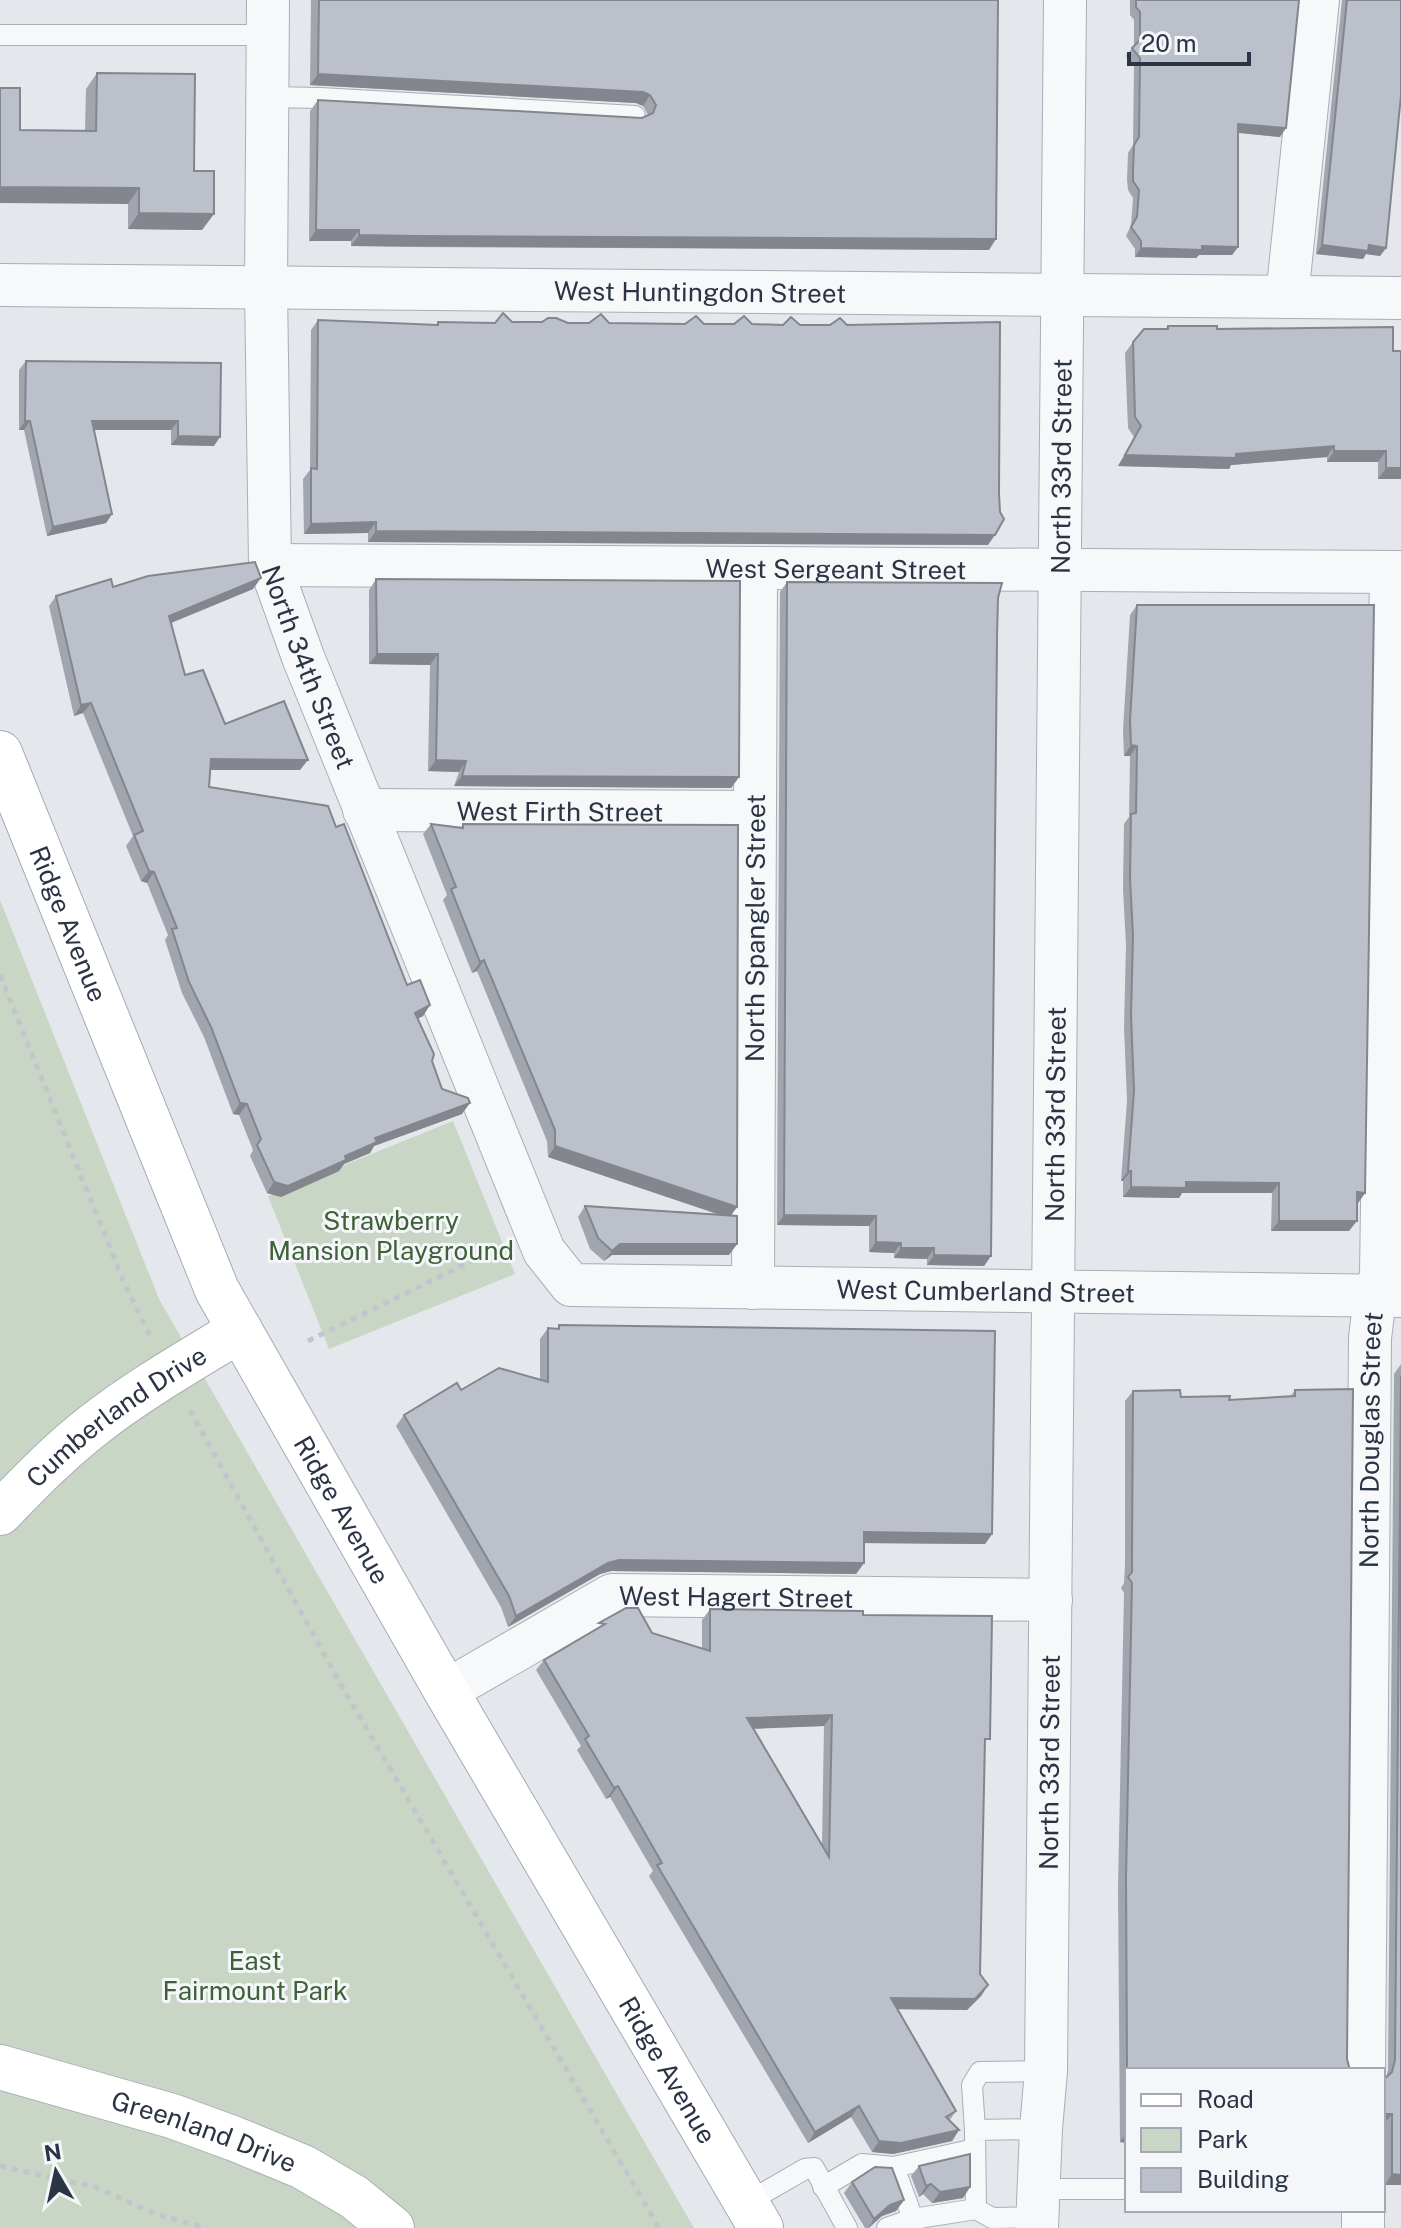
<svg xmlns="http://www.w3.org/2000/svg" width="1401" height="2228" font-family="'Public Sans',sans-serif">
<rect width="100%" height="100%" fill="#e4e7ec"/>
<g fill="#c9d6c5">
<path d="M0 900 159 1299 694 2228H0Z"/>
<path d="M453 1121 515 1274 329 1349 268 1196Z"/>
</g>
<g fill="none" stroke-linecap="round" stroke-linejoin="round">
<defs>
<g id="lane">
<path d="M0 35H268"/>
<path d="M268 97 320 98 635 116"/>
<path d="M975 2130 972 2085 980 2072 1046 2071"/>
<path d="M823 2187 862 2164 894 2167"/>
<path d="M1039 2189H1127"/>
<path d="M746 2203 805 2169 814 2168 847 2228"/>
<path d="M976 2209 992 2218 1037 2217"/>
<path d="M887 2228 913 2219 976 2209 975 2130 1041 2129"/>
<path d="M913 2228V2219L894 2167 975 2149"/>
</g>
<g id="street">
<path id="s1" d="M268 0 266 288 270 565 303 657 544 1251 571 1285 1401 1296"/>
<path id="s2" d="M0 285 1401 298"/>
<path d="M1287 297 1318 0"/>
<path id="s3" d="M270 565 1401 572"/>
<path id="s4" d="M364 810 755 812"/>
<path id="s5" d="M753 1288 756 568"/>
<path id="s6" d="M446 1691 612 1595 1051 1600"/>
<path id="s7" d="M1364 2070 1370 1338 1375 1296 1381 1275 1391 572"/>
<path id="s8" d="M1037 2228 1041 2129 1046 2071 1065 0"/>
<path d="M1363 2228V2210"/>
</g>
<g id="secondary">
<path id="s9" d="M0 1513C30 1482 60 1451 95 1424 140 1389 191 1360 240 1330"/>
<path id="s10" d="M0 2067 172 2116 235 2139 303 2167 354 2197 392 2228"/>
</g>
<g id="primary">
<path id="s11" d="M0 753 217 1290 446 1691 761 2228"/>
</g>
</defs>
<use href="#lane" stroke="#a9aeb7" stroke-width="22"/>
<use href="#street" stroke="#a9aeb7" stroke-width="44"/>
<use href="#secondary" stroke="#a9aeb7" stroke-width="46"/>
<use href="#primary" stroke="#a3abb8" stroke-width="46"/>
<g stroke="#c2c5cb" stroke-width="5" stroke-dasharray="6 6" stroke-linecap="butt">
<path d="M0 975 123 1280 151 1338"/>
<path d="M308 1341 478 1258 503 1256"/>
<path d="M190 1410 340 1683 659 2228"/>
<path d="M0 2166 95 2187 158 2215 207 2228"/>
</g>
<use href="#lane" stroke="#f7f8fa" stroke-width="20"/>
<use href="#street" stroke="#f7f8fa" stroke-width="42"/>
<use href="#secondary" stroke="#fff" stroke-width="44"/>
<use href="#primary" stroke="#fff" stroke-width="44"/>
</g>
<g fill="#a1a5ae" fill-rule="evenodd">
<path d="M311 0H998L989 250 409 247 351 246V241H309L310 111 318 100 642 118 648 115 643 106 636 103 310 85Z"/>
<path d="M1130 0H1299L1280 137 1238 133V247L1232 255H1199L1196 258 1135 257V249L1126 236 1131 225 1133 198 1128 190 1127 180 1128 153 1133 145 1134 66 1126 56 1134 46V20L1130 15Z"/>
<path d="M1342 0H1401L1386 248 1380 256 1366 254 1363 259 1316 254Z"/>
<path d="M97 73 194 171 202 230 128 229V204L20 130 85 131 86 89Z"/>
<path d="M318 320 436 325 438 322H512L704 324 988 545 368 542V533L304 534 303 479 310 470 311 330Z"/>
<path d="M1168 326 1217 329 1401 351V479H1378V462H1327V457L1231 465 1229 469 1118 466 1134 437 1128 428 1125 353 1133 342 1165 329Z"/>
<path d="M26 361 221 363 214 446 171 445V430H93L112 514 106 523 47 536 24 430H19V370Z"/>
<path d="M376 579 739 777 731 788 454 786 459 772 428 771 430 665 369 664V590Z"/>
<path d="M787 582 998 598 991 1256 984 1266 927 1265V1259L894 1258V1253L869 1252V1226L777 1225 780 592Z"/>
<path d="M113 587 253 589 171 623 185 675 225 724 300 770H210L209 787 336 827 407 985 430 1005 423 1016 418 1018 442 1089 462 1114 374 1146 370 1153 344 1164 339 1171 281 1197 267 1193 250 1156 253 1150 239 1115 233 1114 204 1037 182 993 165 940 168 935 147 883 141 881 126 846 133 836 83 713 74 716 49 606 56 596Z"/>
<path d="M1137 605 1365 1193 1358 1203H1357L1349 1231H1271L1272 1193H1182L1179 1198 1123 1197V1181H1121L1127 1101 1124 1027 1126 945 1123 889 1124 824 1129 817 1130 756H1124L1123 730 1130 615Z"/>
<path d="M431 824 461 827 463 824 737 1207 731 1215 737 1244 729 1255H612L604 1261 590 1249 578 1217 585 1206 720 1214 548 1157 547 1141 477 971 472 973 443 900 447 895 423 834Z"/>
<path d="M559 1325 992 1534 985 1544 864 1543V1563L856 1574 611 1571 600 1574 508 1627 501 1607 396 1426 404 1415 461 1390 540 1380V1339L548 1328 557 1329Z"/>
<path d="M1401 1364V2185H1385L1383 2080 1386 2078 1388 2070 1394 1374Z"/>
<path d="M1353 1389 1127 2070V2143L1120 2142 1118 1888 1124 1593 1121 1588 1124 1583 1125 1564V1401L1133 1391 1181 1397 1229 1400 1291 1396 1295 1390Z"/>
<path d="M710 1609 863 1615 985 1747 980 1974 988 1985 981 1996 967 2010 897 2009 956 2111 949 2121 959 2130 952 2141 893 2154 872 2152 851 2117 808 2143 649 1876 653 1871 610 1797 606 1799 577 1750 581 1746 536 1670 544 1660 652 1633 702 1649V1620ZM824 1726 822 1845 753 1729Z"/>
<path d="M919 2166 970 2187 963 2198 932 2203 923 2194 919 2197 911 2176Z"/>
<path d="M852 2182 904 2200 896 2211 882 2216 869 2228H865L844 2193Z"/>
</g>
<g fill="#83868d">
<path d="M318 74 643 92 650 95 643 106 636 103 310 85Z"/>
<path d="M1238 124 1286 128 1280 137 1232 132Z"/>
<path d="M0 187 139 188 128 204 0 203Z"/>
<path d="M139 213 214 214 202 230 128 229Z"/>
<path d="M316 230H359L351 241H309Z"/>
<path d="M359 235 996 239 989 250 351 246Z"/>
<path d="M1322 245H1369L1386 248 1380 256 1366 254 1363 259 1316 254Z"/>
<path d="M1202 246 1238 247 1232 255H1199L1196 258 1135 257 1141 248Z"/>
<path d="M25 421H30L24 430H19Z"/>
<path d="M92 421H178L171 430H85Z"/>
<path d="M178 436 220 437 214 446 171 445Z"/>
<path d="M1334 446 1327 457 1231 465 1229 469 1118 466 1125 455 1236 454Z"/>
<path d="M1334 451H1386L1378 462H1327Z"/>
<path d="M1386 468H1401V479H1378Z"/>
<path d="M112 514 106 523 47 536 53 527Z"/>
<path d="M376 522 368 533 304 534 311 524Z"/>
<path d="M376 531 995 535 988 545 368 542Z"/>
<path d="M261 578 253 589 161 627 169 616Z"/>
<path d="M377 654H438L430 665 369 664Z"/>
<path d="M91 703 83 713 74 716 81 705Z"/>
<path d="M1131 745 1137 746 1130 756H1124Z"/>
<path d="M211 759 308 760 300 770H203Z"/>
<path d="M436 760 466 761 459 772 428 771Z"/>
<path d="M462 776 739 777 731 788 454 786Z"/>
<path d="M149 871 154 872 147 883 141 881Z"/>
<path d="M484 960 477 971 472 973 480 962Z"/>
<path d="M430 1005 423 1016 408 1024 415 1013Z"/>
<path d="M240 1103 247 1104 239 1115 233 1114Z"/>
<path d="M470 1103 462 1114 374 1146 370 1153 344 1164 339 1171 281 1197 267 1193 274 1182 375 1138Z"/>
<path d="M555 1146 737 1207 729 1218 548 1157Z"/>
<path d="M1128 1171H1131L1123 1181H1121Z"/>
<path d="M1186 1182 1279 1183 1272 1193H1182L1179 1198 1123 1197 1131 1187Z"/>
<path d="M1357 1192 1365 1193 1358 1203H1349Z"/>
<path d="M784 1215 876 1216 869 1226 777 1225Z"/>
<path d="M1279 1221H1357L1349 1231H1271Z"/>
<path d="M876 1242 901 1243 894 1253 869 1252Z"/>
<path d="M620 1244H737L729 1255H612L604 1261 612 1251Z"/>
<path d="M901 1248H934L927 1259 894 1258Z"/>
<path d="M934 1255 991 1256 984 1266 927 1265Z"/>
<path d="M864 1532 992 1534 985 1544 857 1543Z"/>
<path d="M619 1560 864 1563 856 1574 611 1571 600 1574 508 1627 516 1616 608 1563Z"/>
<path d="M832 1715 824 1726 740 1729 747 1718Z"/>
<path d="M618 1786 610 1797 606 1799 614 1788Z"/>
<path d="M988 1985 981 1996 967 2010 883 2009 891 1998Z"/>
<path d="M859 2106 851 2117 808 2143 815 2132Z"/>
<path d="M1383 2114H1392L1384 2124H1383Z"/>
<path d="M959 2130 952 2141 893 2154 872 2152 879 2141Z"/>
<path d="M1127 2132V2143L1120 2142Z"/>
<path d="M1392 2174 1401 2175V2185H1385Z"/>
<path d="M931 2184 923 2194 919 2197 926 2186Z"/>
<path d="M970 2187 963 2198 932 2203 940 2192Z"/>
<path d="M904 2200 896 2211 882 2216 868 2228 874 2219 890 2205Z"/>
</g>
<g fill="#bbc0ca" stroke="#83868d" stroke-width="2" fill-rule="evenodd">
<path d="M319 0H998L996 239 416 236 359 235V230H316L318 100 642 118 653 113 656 105 650 95 643 92 318 74Z"/>
<path d="M1136 0H1299L1286 128 1238 124V247L1202 246V250L1141 248V241L1131 227 1137 217 1139 190 1133 181V171L1134 145 1139 137 1140 58 1132 48 1140 40V12L1136 7Z"/>
<path d="M1347 0H1401V95L1386 248 1369 245 1368 251 1322 245Z"/>
<path d="M97 73 195 74 194 171H214V214L139 213V188L0 187V88H20V130L96 131Z"/>
<path d="M503 313 512 322H542L548 318H556L568 323H589L601 314 609 323 685 324 696 316 704 324H734L744 316 752 324 783 325 791 317 800 325H830L840 318 847 325 1000 322 999 494 1000 512 1004 519 995 535 376 531V522L311 524V468L317 469 318 320 438 325V322L495 323Z"/>
<path d="M1168 326H1217V329L1393 327V351H1401V468H1386V451H1334V446L1236 454V458L1125 455 1141 426 1135 417 1133 342 1144 329H1168Z"/>
<path d="M26 361 221 363 220 437 178 436V421H92L112 514 53 527 30 421H25Z"/>
<path d="M255 562 261 578 169 616 185 675 203 670 225 724 284 701 308 760 211 759 209 787 328 806 336 827 344 824 407 985 420 980 430 1005 415 1013 434 1054 432 1061 442 1089 468 1098 470 1103 375 1138 377 1142 345 1156 346 1160 288 1186 274 1182 257 1145 261 1139 247 1104 240 1103 211 1027 189 982 172 929 177 928 154 872 149 871 134 835 143 831 91 703 81 705 56 596 111 579 113 587 148 576Z"/>
<path d="M376 579 740 581 739 777 462 776 466 761 436 760 438 654H377Z"/>
<path d="M787 582 1002 583 998 598 997 637 991 1256 934 1255V1248H901V1243L876 1242V1216L784 1215Z"/>
<path d="M1137 605H1374L1365 1193 1357 1192V1221H1279V1183L1186 1182V1188L1131 1187V1171H1128L1134 1091 1131 1016 1133 935 1130 879 1131 814 1136 813 1137 746 1131 745 1130 720Z"/>
<path d="M431 824 463 828V824L738 825 737 1207 555 1146V1130L484 960 480 962 451 889 456 887Z"/>
<path d="M585 1206 737 1216V1244H620L612 1251 598 1238Z"/>
<path d="M559 1325 995 1331 992 1534 864 1532V1563L619 1560 608 1563 516 1616 509 1596 404 1415 457 1383 461 1390 499 1368 548 1382V1328L559 1329Z"/>
<path d="M1401 1376V2175L1392 2174V2114H1383V2080L1392 2072 1395 2060Z"/>
<path d="M1353 1389 1347 2059 1350 2070H1127L1126 1878 1132 1583 1128 1577 1132 1572V1554L1133 1391 1180 1390 1181 1397 1230 1396 1229 1400 1295 1396V1390Z"/>
<path d="M626 1608H638L652 1633 710 1651V1609L863 1611V1615L992 1616 990 1739H985L980 1974 988 1985 975 1999 891 1998 956 2111 946 2117 959 2130 901 2143 879 2141 859 2106 815 2132 657 1865 662 1863 618 1786 614 1788 585 1739 589 1736 544 1660 605 1624 599 1623ZM832 1715 829 1857 747 1718Z"/>
<path d="M970 2154V2187L940 2192 931 2184 926 2186 919 2166Z"/>
<path d="M875 2167 892 2168 904 2200 890 2205 874 2219 852 2182Z"/>
</g>
<g text-anchor="middle" dominant-baseline="central" stroke-width="6" stroke-linejoin="round" paint-order="stroke">
<g font-size="26" fill="#2b3445" stroke="#f4f6f9">
<text stroke="none"><textPath href="#s2" startOffset="700">West Huntingdon Street</textPath></text>
<text stroke="none"><textPath href="#s8" startOffset="1762">North 33rd Street</textPath></text>
<text stroke="none"><textPath href="#s3" startOffset="566">West Sergeant Street</textPath></text>
<text stroke="none"><textPath href="#s1" startOffset="674">North 34th Street</textPath></text>
<text stroke="none"><textPath href="#s4" startOffset="196">West Firth Street</textPath></text>
<text stroke="none"><textPath href="#s11" startOffset="184">Ridge Avenue</textPath></text>
<text stroke="none"><textPath href="#s5" startOffset="360">North Spangler Street</textPath></text>
<text stroke="none"><textPath href="#s8" startOffset="1114">North 33rd Street</textPath></text>
<text stroke="none"><textPath href="#s1" startOffset="1762">West Cumberland Street</textPath></text>
<text stroke="none"><textPath href="#s9" startOffset="152">Cumberland Drive</textPath></text>
<text stroke="none"><textPath href="#s7" startOffset="630">North Douglas Street</textPath></text>
<text stroke="none"><textPath href="#s11" startOffset="832">Ridge Avenue</textPath></text>
<text stroke="none"><textPath href="#s6" startOffset="316">West Hagert Street</textPath></text>
<text stroke="none"><textPath href="#s8" startOffset="466">North 33rd Street</textPath></text>
<text stroke="none"><textPath href="#s11" startOffset="1480">Ridge Avenue</textPath></text>
<text stroke="none"><textPath href="#s10" startOffset="214">Greenland Drive</textPath></text>
</g>
<g font-size="26" fill="#3f6138" stroke="#f4f6f9">
<text x="391" y="1220">Strawberry<tspan x="391" dy="30">Mansion Playground</tspan></text>
<text x="255" y="1960">East<tspan x="255" dy="30">Fairmount Park</tspan></text>
</g>
</g>
<rect x="1125" y="2068" width="260" height="144" fill="#f4f6f9" stroke="#a4a8b1" stroke-width="2"/>
<rect x="1141" y="2094" width="40" height="12" fill="#ffffff" stroke="#a4a8b1" stroke-width="2"/>
<text x="1197" y="2108" font-size="24" fill="#2b3445">Road</text>
<rect x="1141" y="2128" width="40" height="24" fill="#c9d6c5" stroke="#a4a8b1" stroke-width="2"/>
<text x="1197" y="2148" font-size="24" fill="#2b3445">Park</text>
<rect x="1141" y="2168" width="40" height="24" fill="#bbc0ca" stroke="#a4a8b1" stroke-width="2"/>
<text x="1197" y="2188" font-size="24" fill="#2b3445">Building</text>
<g transform="translate(56 2172) rotate(351)" stroke="#f4f6f9" stroke-width="6" paint-order="stroke">
<path d="M0-6L14 30L0 20L-14 30Z" fill="#2b3445"/>
<text y="-12" font-size="22" font-weight="bold" text-anchor="middle" fill="#2b3445">N</text>
</g>
<path d="M1129 52v12h120v-12" fill="none" stroke="#2b3445" stroke-width="4"/>
<text x="1141" y="52" font-size="24" fill="#2b3445" stroke="#f4f6f9" stroke-width="6" paint-order="stroke">20 m</text>
</svg>
